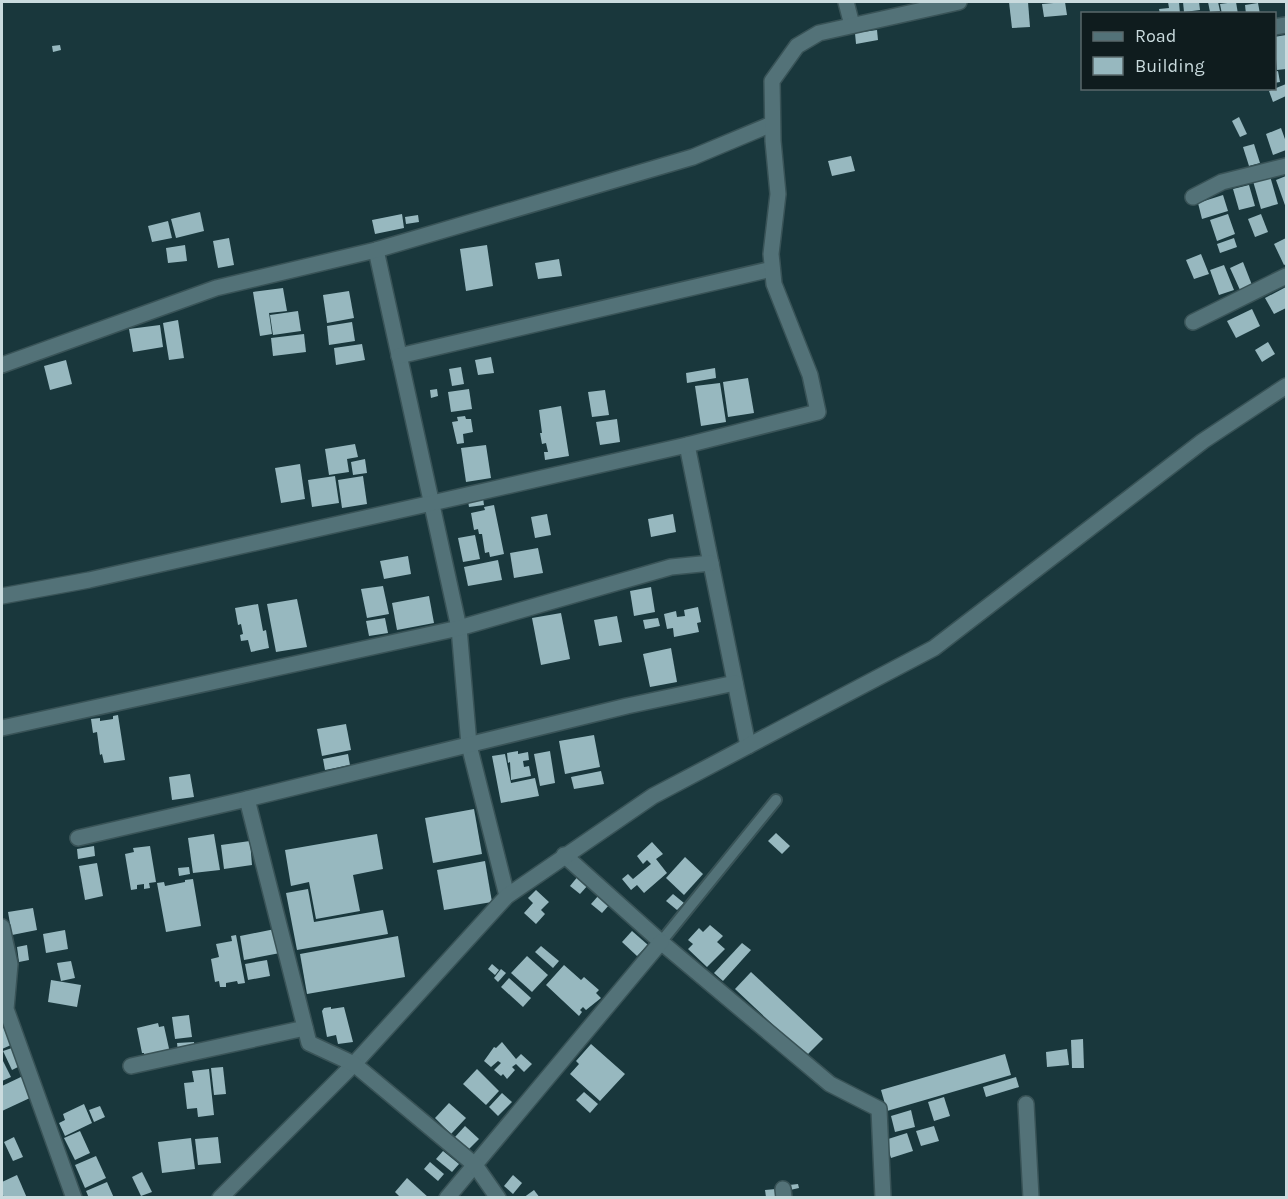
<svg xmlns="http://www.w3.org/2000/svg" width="1288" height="1199" font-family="Karla,sans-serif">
<rect width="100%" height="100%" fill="#19373c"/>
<g fill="#97b8bf">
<path d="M1009 2H1028L1030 27 1012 28Z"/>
<path d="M1065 2 1067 15 1044 17 1042 4Z"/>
<path d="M1168 2H1179L1180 14H1160L1159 9 1169 8Z"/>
<path d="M1183 2H1199L1200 10 1184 12Z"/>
<path d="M1208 2H1218L1220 11 1210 12Z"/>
<path d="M1235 2H1236L1238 14H1222L1220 4Z"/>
<path d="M1258 3 1260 14H1246L1245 5Z"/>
<path d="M877 30 878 40 856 44 855 33Z"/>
<path d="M1286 35V69L1277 70 1274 37Z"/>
<path d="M60 45 61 50 53 52 52 46Z"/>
<path d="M1278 71 1280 82 1274 83V72Z"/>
<path d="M1286 84V96L1273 102 1269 91Z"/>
<path d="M1239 117 1247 134 1240 137 1232 121Z"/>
<path d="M1281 128 1286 142V150L1273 155 1266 134Z"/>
<path d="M1254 144 1260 163 1249 166 1243 147Z"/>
<path d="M851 156 855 171 832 176 828 161Z"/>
<path d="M1270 176 1278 204 1261 209 1253 181Z"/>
<path d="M1286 176V208L1276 180Z"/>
<path d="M1249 185 1255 206 1239 210 1233 189Z"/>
<path d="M1223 195 1228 211 1202 219 1198 203Z"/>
<path d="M200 212 204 231 176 238 171 219Z"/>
<path d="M402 214 404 228 375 234 372 220Z"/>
<path d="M1228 214 1235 234 1217 241 1210 220Z"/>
<path d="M1261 214 1268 232 1255 237 1248 219Z"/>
<path d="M418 215 419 222 406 224 405 217Z"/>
<path d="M168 221 172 238 152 242 148 226Z"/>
<path d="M229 238 234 265 218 268 213 241Z"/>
<path d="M1234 238 1237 247 1220 253 1217 244Z"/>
<path d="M1286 238V264L1284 265 1274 244Z"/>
<path d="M185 245 187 261 168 263 166 248Z"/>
<path d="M487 245 493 286 466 291 460 249Z"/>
<path d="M1201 254 1209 274 1194 279 1186 260Z"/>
<path d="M559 259 562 276 538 279 535 263Z"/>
<path d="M1243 262 1252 285 1240 290 1230 268Z"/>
<path d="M1224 265 1234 290 1219 295 1210 270Z"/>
<path d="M1286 287V308L1274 314 1265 298Z"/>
<path d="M283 288 287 311 269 313 272 334 260 336 253 292Z"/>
<path d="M349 291 354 318 327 323 323 295Z"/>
<path d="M1252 309 1260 326 1236 338 1227 321Z"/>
<path d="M298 311 301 331 273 335 270 315Z"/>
<path d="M178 320 184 358 169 360 163 323Z"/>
<path d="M352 322 355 341 329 345 327 326Z"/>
<path d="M160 325 163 347 133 352 129 329Z"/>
<path d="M304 334 306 352 273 356 271 338Z"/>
<path d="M1268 342 1275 354 1262 362 1255 350Z"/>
<path d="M362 344 365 360 336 365 334 348Z"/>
<path d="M491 357 494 373 478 375 475 360Z"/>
<path d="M66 360 72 384 50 390 44 366Z"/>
<path d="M461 367 464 384 452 386 449 369Z"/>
<path d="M715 368 716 378 687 383 686 373Z"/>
<path d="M748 378 754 413 728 417 723 382Z"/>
<path d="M720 383 726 422 701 426 695 386Z"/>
<path d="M437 389 438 396 431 398 430 390Z"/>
<path d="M469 389 472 409 451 412 448 392Z"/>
<path d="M605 390 609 415 592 417 588 392Z"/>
<path d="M561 406 569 456 545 460 544 452H548L546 443 542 444 540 433H542L539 410Z"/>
<path d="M465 416 466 419H471L473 432 463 434 464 443 457 444 452 422 458 421 457 417Z"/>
<path d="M617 419 620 442 600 445 596 422Z"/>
<path d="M355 444 358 457 347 459 349 472 329 475 325 449Z"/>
<path d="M486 445 491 478 466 482 461 448Z"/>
<path d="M365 459 367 473 353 475 351 462Z"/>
<path d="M300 464 305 499 281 503 275 468Z"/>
<path d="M335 476 339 503 312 507 308 480Z"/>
<path d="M363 476 367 504 342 508 338 480Z"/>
<path d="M483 498 484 505 469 507 468 501Z"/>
<path d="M494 505 504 554 490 557 489 552 485 553 482 534H479L478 529 474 530 471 513 485 510 484 507Z"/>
<path d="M547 514 551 535 535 538 531 517Z"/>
<path d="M673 514 676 532 651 537 648 519Z"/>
<path d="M475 535 480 559 463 562 458 538Z"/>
<path d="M538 548 543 573 514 578 510 553Z"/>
<path d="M408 556 411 574 384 579 380 561Z"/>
<path d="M498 560 502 580 468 586 464 567Z"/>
<path d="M383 586 389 614 367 618 361 589Z"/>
<path d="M651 587 655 612 634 616 630 591Z"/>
<path d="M429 596 434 623 397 630 392 603Z"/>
<path d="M297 599 307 647 276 652 267 604Z"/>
<path d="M258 604 263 631 266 630 269 648 251 652 248 640 241 641 240 635 243 634 241 624 238 625 235 608Z"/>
<path d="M698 607 701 622 697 623 699 632 674 637 673 628 667 629 664 614 676 611 677 617 685 616 684 610Z"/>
<path d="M561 613 570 659 541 665 532 618Z"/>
<path d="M617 616 622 642 599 646 594 620Z"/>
<path d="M385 618 388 633 369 636 366 621Z"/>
<path d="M658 618 660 626 645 629 643 620Z"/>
<path d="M671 648 677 682 650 687 643 654Z"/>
<path d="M118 715 125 760 104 763 102 754 100 755 97 732 93 733 91 719 100 718V721L113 719V716Z"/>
<path d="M346 724 351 750 322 756 317 729Z"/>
<path d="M594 735 600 767 565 774 559 741Z"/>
<path d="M518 751V754L528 752 529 760 523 761 524 767 529 766 531 776 511 780 510 762 508 763 507 753Z"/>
<path d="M550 751 555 783 540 786 534 754Z"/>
<path d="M348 754 350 765 325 770 323 759Z"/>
<path d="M505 754 511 783 535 778 539 796 501 803 492 756Z"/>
<path d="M601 771 604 784 574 789 571 777Z"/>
<path d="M190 774 194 797 172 800 169 777Z"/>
<path d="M474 809 482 854 433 863 425 818Z"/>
<path d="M776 833 790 846 782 854 768 841Z"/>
<path d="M214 834 220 870 193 873 188 838Z"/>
<path d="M377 834 383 869 353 875 360 911 316 919 309 882 291 886 285 850Z"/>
<path d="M250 841 252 865 224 869 221 845Z"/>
<path d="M652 842 663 854 656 859 667 873 644 893 637 885 631 890 622 879 628 874 633 879 651 864 647 860 643 864 637 856Z"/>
<path d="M94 846 95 856 78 859 77 849Z"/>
<path d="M150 846 156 882 149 883 150 888 144 889V884L137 885V889L131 890 125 854 134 852 133 848Z"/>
<path d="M685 857 703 874 684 895 666 878Z"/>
<path d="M485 861 492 902 444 910 437 870Z"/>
<path d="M97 863 103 896 85 900 79 866Z"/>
<path d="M189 867 190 874 179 876 178 868Z"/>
<path d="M579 875 589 884 580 894 570 886Z"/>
<path d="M193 879 201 926 166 932 157 883 164 882 165 886 185 882V880Z"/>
<path d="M308 889 314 922 383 910 388 934 297 950 286 893Z"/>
<path d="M536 890 549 902 541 910 545 914 536 924 524 913 533 903 528 898Z"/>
<path d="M673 894 684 903 677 910 666 901Z"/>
<path d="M599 895 610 904 602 913 591 904Z"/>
<path d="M33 908 37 930 12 935 8 912Z"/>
<path d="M710 925 723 936 717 942 725 949 707 967 688 949 693 944 688 940 699 928 703 932Z"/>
<path d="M275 929 280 953 244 960 240 936Z"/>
<path d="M65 930 68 949 46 953 43 934Z"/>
<path d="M632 931 648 945 637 956 622 942Z"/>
<path d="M236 935 245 983 238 984 237 981 226 983V987H220L219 981 215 982 211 959 219 957 216 944 232 941 231 936Z"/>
<path d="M398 936 405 977 307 994 300 954Z"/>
<path d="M742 943 751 950 723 981 714 973Z"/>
<path d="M27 945 29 960 19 962 17 947Z"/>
<path d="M541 946 559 961 553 968 535 952Z"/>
<path d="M527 956 548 975 532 992 511 973Z"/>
<path d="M267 960 270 976 248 980 245 964Z"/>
<path d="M71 961 75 978 61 981 57 963Z"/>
<path d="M492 964 499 970 495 975 488 969Z"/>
<path d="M564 965 581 980 584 977 599 990 596 993 601 998 586 1010 583 1007 580 1010 582 1012 579 1016 546 985Z"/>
<path d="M501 969 506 973 498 982 494 978Z"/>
<path d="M751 972 823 1039 806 1056 735 989Z"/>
<path d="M509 978 531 998 523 1007 501 987Z"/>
<path d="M51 980 81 985 77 1007 48 1002Z"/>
<path d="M331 1007V1009L344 1007 353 1042 338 1044 336 1035 327 1037 322 1011 324 1008Z"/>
<path d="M189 1015 192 1037 175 1039 172 1017Z"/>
<path d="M158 1023 159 1027 164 1026 170 1053 145 1059 144 1053H142L137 1028Z"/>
<path d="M2 1024 11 1045 2 1049Z"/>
<path d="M1083 1039 1084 1068H1072L1071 1040Z"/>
<path d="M194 1042 195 1050 178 1052 177 1043Z"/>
<path d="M502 1042 516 1059 521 1054 532 1064 524 1072 516 1064 512 1067 515 1070 507 1079 503 1074 501 1076 494 1070 501 1063 498 1061 491 1067 484 1061 494 1047 496 1048Z"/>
<path d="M591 1044 625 1074 600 1101 570 1074 579 1064 576 1061Z"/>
<path d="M12 1048 20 1066 12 1070 3 1051Z"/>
<path d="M1067 1049 1069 1065 1047 1067 1046 1052Z"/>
<path d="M1005 1054 1011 1075 887 1111 881 1090Z"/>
<path d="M2 1059 11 1077 2 1081Z"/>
<path d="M223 1067 226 1094 214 1095 211 1068Z"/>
<path d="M209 1069 214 1115 198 1117 197 1108 187 1109 184 1083 194 1082 192 1071Z"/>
<path d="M477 1069 499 1091 486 1105 463 1084Z"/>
<path d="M23 1076 32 1097 2 1111V1086Z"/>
<path d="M1016 1077 1019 1087 986 1097 983 1087Z"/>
<path d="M584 1092 598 1104 590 1113 576 1100Z"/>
<path d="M502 1093 512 1102 498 1116 489 1107Z"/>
<path d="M944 1097 950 1116 934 1121 928 1102Z"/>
<path d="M449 1103 466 1118 451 1134 435 1118Z"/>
<path d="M84 1104 92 1123 65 1136 59 1123 65 1120 63 1114Z"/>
<path d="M100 1106 105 1117 94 1122 89 1110Z"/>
<path d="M911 1110 915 1127 895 1132 891 1116Z"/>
<path d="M465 1126 479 1139 468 1150 455 1137Z"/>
<path d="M934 1126 939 1141 921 1146 916 1131Z"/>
<path d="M80 1131 90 1153 75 1160 64 1138Z"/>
<path d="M907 1133 913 1151 891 1158 885 1140Z"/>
<path d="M14 1137 23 1157 13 1161 4 1142Z"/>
<path d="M218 1137 221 1163 198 1165 195 1139Z"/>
<path d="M191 1138 195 1169 162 1173 158 1142Z"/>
<path d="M443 1151 459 1164 452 1172 436 1159Z"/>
<path d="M96 1156 106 1178 85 1188 75 1165Z"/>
<path d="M430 1162 444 1174 438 1181 424 1169Z"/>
<path d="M142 1172 152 1192 141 1196 132 1177Z"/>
<path d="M17 1175 27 1198H4L2 1192V1182Z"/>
<path d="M513 1175 522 1183 513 1194 504 1186Z"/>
<path d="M407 1178 429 1198H401L395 1192Z"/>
<path d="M107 1182 114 1198H89L86 1191Z"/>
<path d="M798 1184 799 1188 790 1190 789 1185Z"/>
<path d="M776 1189 777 1196 766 1197 765 1190Z"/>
<path d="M534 1190 540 1198H523Z"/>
</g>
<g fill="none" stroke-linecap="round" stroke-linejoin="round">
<defs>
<path id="lane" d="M661 942 776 800"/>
<g id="street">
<path d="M846 2 852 25"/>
<path d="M1274 27 1286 25"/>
<path d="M1193 197 1222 182 1286 166"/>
<path d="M376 250 459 628 469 745 507 896"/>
<path d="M1193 322 1286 276"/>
<path d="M399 356 772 269"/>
<path d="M2 365 216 288 376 250 693 157 772 124"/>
<path d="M687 445 748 746"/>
<path d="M2 596 89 580 432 503 687 445 818 412 810 375 774 284 771 254 778 194 773 141 772 81 797 46 819 33 959 2"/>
<path d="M2 728 459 628 671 567 711 563"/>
<path d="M78 838 247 799"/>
<path d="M564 855 661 942 830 1084 879 1109 883 1198"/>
<path d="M2 927 10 964 6 1009 74 1198"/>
<path d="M131 1066 305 1028"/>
<path d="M1026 1104 1031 1198"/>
<path d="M783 1189 784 1198"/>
<path d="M220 1198 354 1064 507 896 653 796 934 648 1203 441 1286 386"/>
<path d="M447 1198 661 942"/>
<path d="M498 1198 475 1165 354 1064 309 1043 247 799 627 706 735 683"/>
</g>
</defs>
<use href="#lane" stroke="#395357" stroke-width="14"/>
<use href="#street" stroke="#395357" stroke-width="18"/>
<use href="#lane" stroke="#537278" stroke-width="10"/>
<use href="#street" stroke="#537278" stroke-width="15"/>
</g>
<rect width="1288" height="1199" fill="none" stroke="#cadbde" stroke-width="6"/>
<rect x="1081" y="12" width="195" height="78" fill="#0f1c1e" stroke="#5a686b" stroke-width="1.5"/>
<rect x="1093" y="32" width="30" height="9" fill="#537278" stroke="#5a686b" stroke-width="1.5"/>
<text x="1135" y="42" font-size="18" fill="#cadbde">Road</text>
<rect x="1093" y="57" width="30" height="18" fill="#97b8bf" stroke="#5a686b" stroke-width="1.5"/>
<text x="1135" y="72" font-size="18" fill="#cadbde">Building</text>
</svg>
